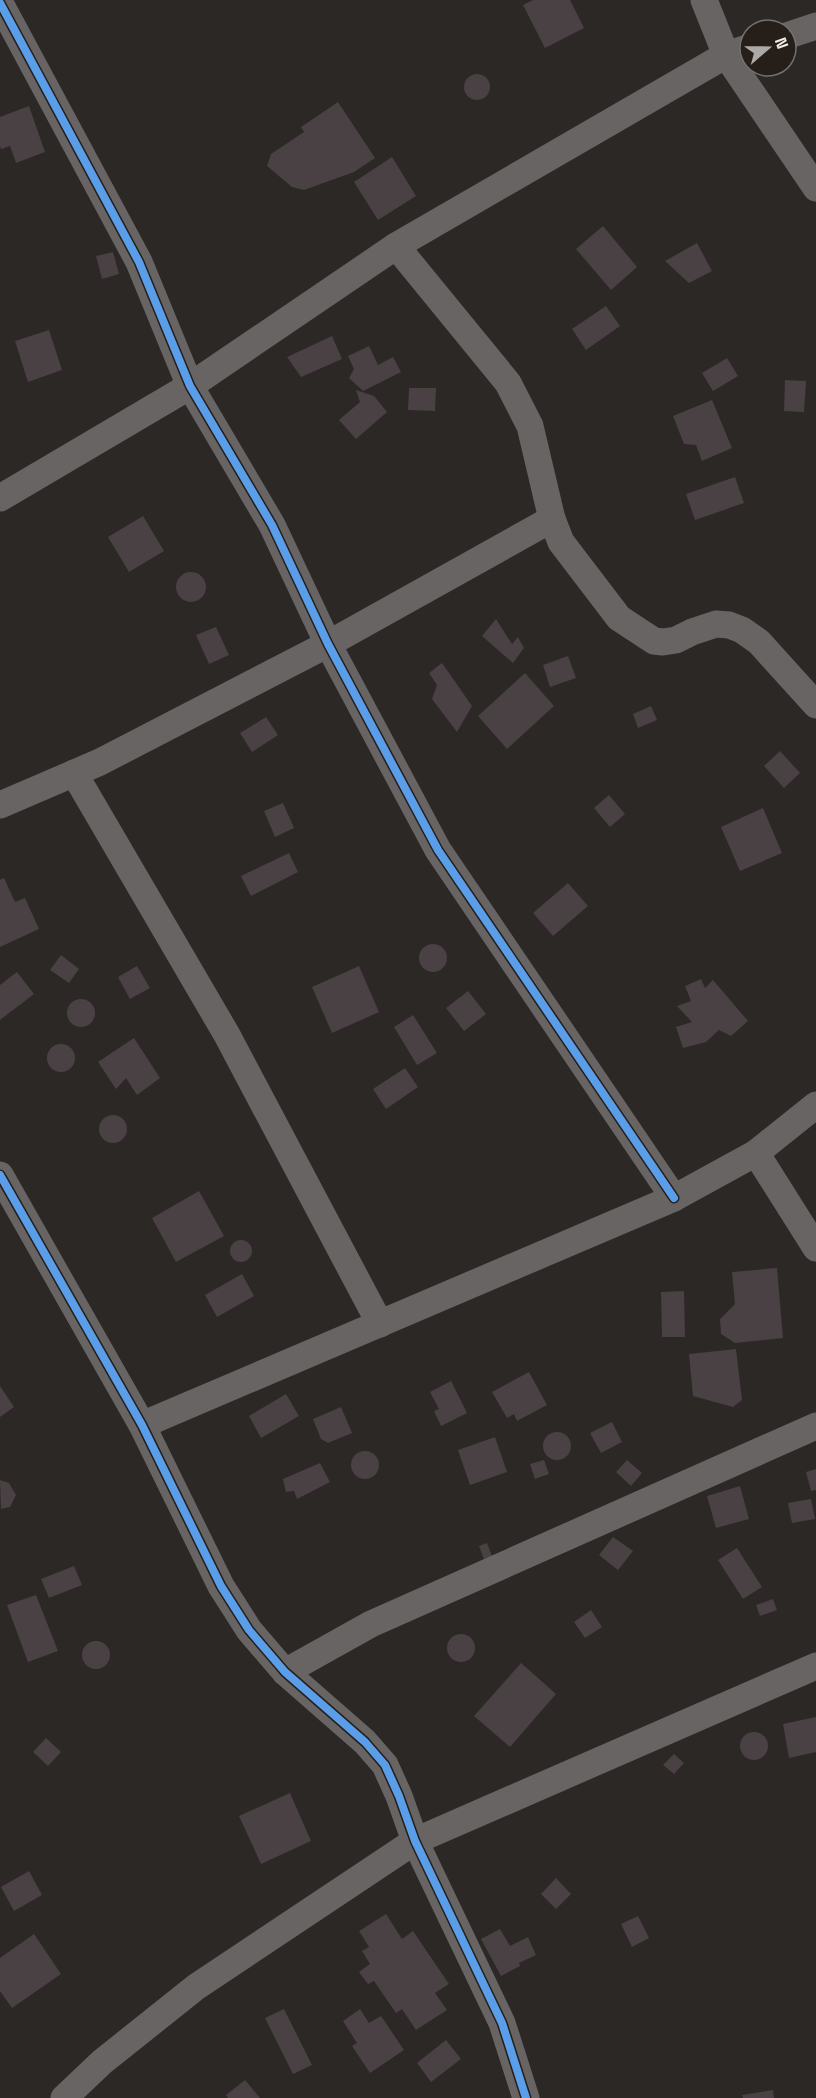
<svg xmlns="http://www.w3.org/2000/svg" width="816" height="2098" font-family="'Space Grotesk',sans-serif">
<rect width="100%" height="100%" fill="#2c2826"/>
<g fill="#494143">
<path d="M533 0H570L584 28 545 48 523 5Z"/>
<circle cx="477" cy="87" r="13"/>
<path d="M338 102 375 158 354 172 304 190 292 187 267 166 271 154 304 132 301 127Z"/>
<path d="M29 106 45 152 16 163 10 146 1 149 0 146V117Z"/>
<path d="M392 157 416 196 378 220 354 182Z"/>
<path d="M603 226 637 267 611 290 576 249Z"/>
<path d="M697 243 712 271 689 283 665 261Z"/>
<path d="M113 252 119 274 102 279 96 256Z"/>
<path d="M606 306 620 326 586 350 572 329Z"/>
<path d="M49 330 62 370 28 382 15 341Z"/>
<path d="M332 336 342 359 301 377 287 357Z"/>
<path d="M369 346 378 365 393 357 401 372 363 391 349 378 354 369 348 356Z"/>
<path d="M727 358 738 376 713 391 702 373Z"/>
<path d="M785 380 806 381 804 412 784 411Z"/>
<path d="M409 388H436L435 411 408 410Z"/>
<path d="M356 390 374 396 387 412 356 439 339 420 360 402Z"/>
<path d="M712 400 732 448 702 461 696 445 684 444 673 416Z"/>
<path d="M735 477 744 503 695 520 686 494Z"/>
<path d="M143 516 164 551 129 572 108 537Z"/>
<circle cx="191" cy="587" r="15"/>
<path d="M496 619 512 644 518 637 524 648 513 663 482 636Z"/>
<path d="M216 627 229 655 209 664 196 635Z"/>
<path d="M568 656 576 678 550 687 543 665Z"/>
<path d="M442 663 472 706 457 732 432 699 437 685 429 673Z"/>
<path d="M525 673 554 706 507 749 478 716Z"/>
<path d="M651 706 657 720 638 728 633 714Z"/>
<path d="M266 717 278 735 252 752 240 733Z"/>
<path d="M780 751 800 773 784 788 764 766Z"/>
<path d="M609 795 625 814 610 827 594 808Z"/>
<path d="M283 803 294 828 275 837 264 811Z"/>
<path d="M763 808 782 853 740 871 721 827Z"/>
<path d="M289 853 298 872 251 896 241 876Z"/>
<path d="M4 878 15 902 25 898 39 929 0 947V880Z"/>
<path d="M568 883 588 906 553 936 533 913Z"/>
<circle cx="433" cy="958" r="14"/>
<path d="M61 955 79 969 69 983 50 970Z"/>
<path d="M137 966 150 988 130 999 118 977Z"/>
<path d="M359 966 379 1012 332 1033 312 987Z"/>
<path d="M17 972 34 994 0 1020V985Z"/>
<path d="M701 979 705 988 713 980 748 1021 731 1036 719 1030 706 1042 683 1048 676 1027 692 1022 677 1006 691 1001 685 986Z"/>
<path d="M468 991 486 1014 464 1031 446 1008Z"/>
<circle cx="81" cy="1013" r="14"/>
<path d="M413 1015 437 1053 417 1065 394 1027Z"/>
<path d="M134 1038 160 1078 137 1095 126 1078 116 1089 98 1062Z"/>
<circle cx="61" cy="1058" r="14"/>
<path d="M405 1068 418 1087 386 1109 373 1089Z"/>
<circle cx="113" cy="1129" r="14"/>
<path d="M199 1191 224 1236 176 1262 152 1218Z"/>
<circle cx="241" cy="1251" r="11"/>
<path d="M777 1268 783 1338 735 1343 721 1334 720 1319 735 1304 732 1272Z"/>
<path d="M242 1274 254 1296 217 1317 205 1295Z"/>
<path d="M684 1291 685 1337H662L661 1292Z"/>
<path d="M736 1349 742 1400 733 1407 693 1396 689 1354Z"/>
<path d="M529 1372 547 1405 517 1421 514 1414 507 1418 492 1392Z"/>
<path d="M451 1381 467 1413 441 1426 434 1411 439 1409 430 1392Z"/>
<path d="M0 1386 14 1407 0 1417Z"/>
<path d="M286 1394 299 1416 261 1438 249 1416Z"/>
<path d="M341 1407 352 1433 328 1443 321 1439 313 1419Z"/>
<path d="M612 1422 622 1442 601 1453 590 1433Z"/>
<circle cx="557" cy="1446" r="14"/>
<path d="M495 1437 507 1472 470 1485 458 1450Z"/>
<circle cx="365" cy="1465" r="14"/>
<path d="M544 1460 549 1474 535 1479 530 1464Z"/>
<path d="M627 1460 642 1473 631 1486 616 1472Z"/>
<path d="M320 1463 330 1482 297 1499 294 1491 286 1492 283 1479Z"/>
<path d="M816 1469V1490L811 1491 806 1472Z"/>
<path d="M0 1480 9 1483 16 1495 10 1507 1 1509Z"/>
<path d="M740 1486 749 1519 716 1528 707 1496Z"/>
<path d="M811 1499 815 1519 792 1523 788 1503Z"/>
<path d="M613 1537 633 1551 618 1570 599 1555Z"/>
<path d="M487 1543 492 1556 484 1559 479 1546Z"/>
<path d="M737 1548 762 1587 743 1599 718 1560Z"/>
<path d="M74 1566 82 1585 49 1598 41 1579Z"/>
<path d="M36 1595 58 1651 28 1662 7 1605Z"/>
<path d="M773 1599 777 1610 760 1616 756 1605Z"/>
<path d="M591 1610 602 1627 585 1638 574 1622Z"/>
<circle cx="461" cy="1648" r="14"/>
<circle cx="96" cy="1655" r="14"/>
<path d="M521 1663 556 1694 510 1747 474 1716Z"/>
<path d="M816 1717V1752L789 1758 783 1724Z"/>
<circle cx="754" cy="1746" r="14"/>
<path d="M46 1738 61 1752 48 1766 33 1752Z"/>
<path d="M674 1754 684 1763 674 1774 663 1765Z"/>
<path d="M290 1793 311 1841 261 1864 239 1816Z"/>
<path d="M29 1871 42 1895 14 1911 1 1887Z"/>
<path d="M556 1878 571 1894 556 1909 541 1894Z"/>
<path d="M386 1914 402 1939 413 1931 449 1984 435 1993 447 2010 416 2030 402 2009 396 2013 374 1981 368 1984 359 1972 370 1964 362 1951 369 1947 359 1931Z"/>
<path d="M638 1916 649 1938 632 1947 621 1924Z"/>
<path d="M500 1929 510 1946 528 1937 536 1955 519 1963 520 1966 501 1976 481 1939Z"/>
<path d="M34 1934 61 1974 12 2008 0 1991V1958Z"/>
<path d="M284 2009 312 2065 293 2074 265 2018Z"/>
<path d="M360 2009 369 2023 381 2016 404 2050 370 2073 352 2046 357 2043 343 2021Z"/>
<path d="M446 2040 461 2059 431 2082 417 2063Z"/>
<path d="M245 2080 260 2098H228L226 2095Z"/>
<path d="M773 2090 774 2098H743L742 2095Z"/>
</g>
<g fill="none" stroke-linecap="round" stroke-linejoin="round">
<g stroke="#686463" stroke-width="27">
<path d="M704 0 726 55 816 188"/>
<path d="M0 3 139 262 190 386 272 525 328 644 438 850 674 1198"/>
<path d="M786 36 816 26"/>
<path d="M396 246 508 383 530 426 552 519 561 542 619 618 654 641 663 642 676 640 692 632 716 624 729 625 742 630 759 642 816 705"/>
<path d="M0 498 190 386 396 246 726 55 750 47"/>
<path d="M74 773 227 1035 380 1324"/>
<path d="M0 805 100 762 328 644 552 519"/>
<path d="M756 1153 816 1248"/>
<path d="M0 1175 142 1425 221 1586 249 1630 285 1672 365 1742 385 1765 399 1796 415 1841 502 2023 526 2098"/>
<path d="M142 1425 674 1198 756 1153 816 1105"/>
<path d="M285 1672 371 1624 816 1426"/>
<path d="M64 2098 102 2062 196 1987 415 1841 816 1666"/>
</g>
<defs>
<g id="cycleway">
<path d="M0 3 139 262 190 386 272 525 328 644 438 850 674 1198"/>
<path d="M0 1175 142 1425 221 1586 249 1630 285 1672 365 1742 385 1765 399 1796 415 1841 502 2023 526 2098"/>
</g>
</defs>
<use href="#cycleway" stroke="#251e19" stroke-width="11"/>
<use href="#cycleway" stroke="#5a9eea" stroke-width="8"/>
</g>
<g transform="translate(768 48) rotate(70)"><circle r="28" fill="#251e19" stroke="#77716d" stroke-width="1.5"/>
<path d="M0-4.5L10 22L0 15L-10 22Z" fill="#ada9a6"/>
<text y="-9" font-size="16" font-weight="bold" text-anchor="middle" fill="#f3eeeb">N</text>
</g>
</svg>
